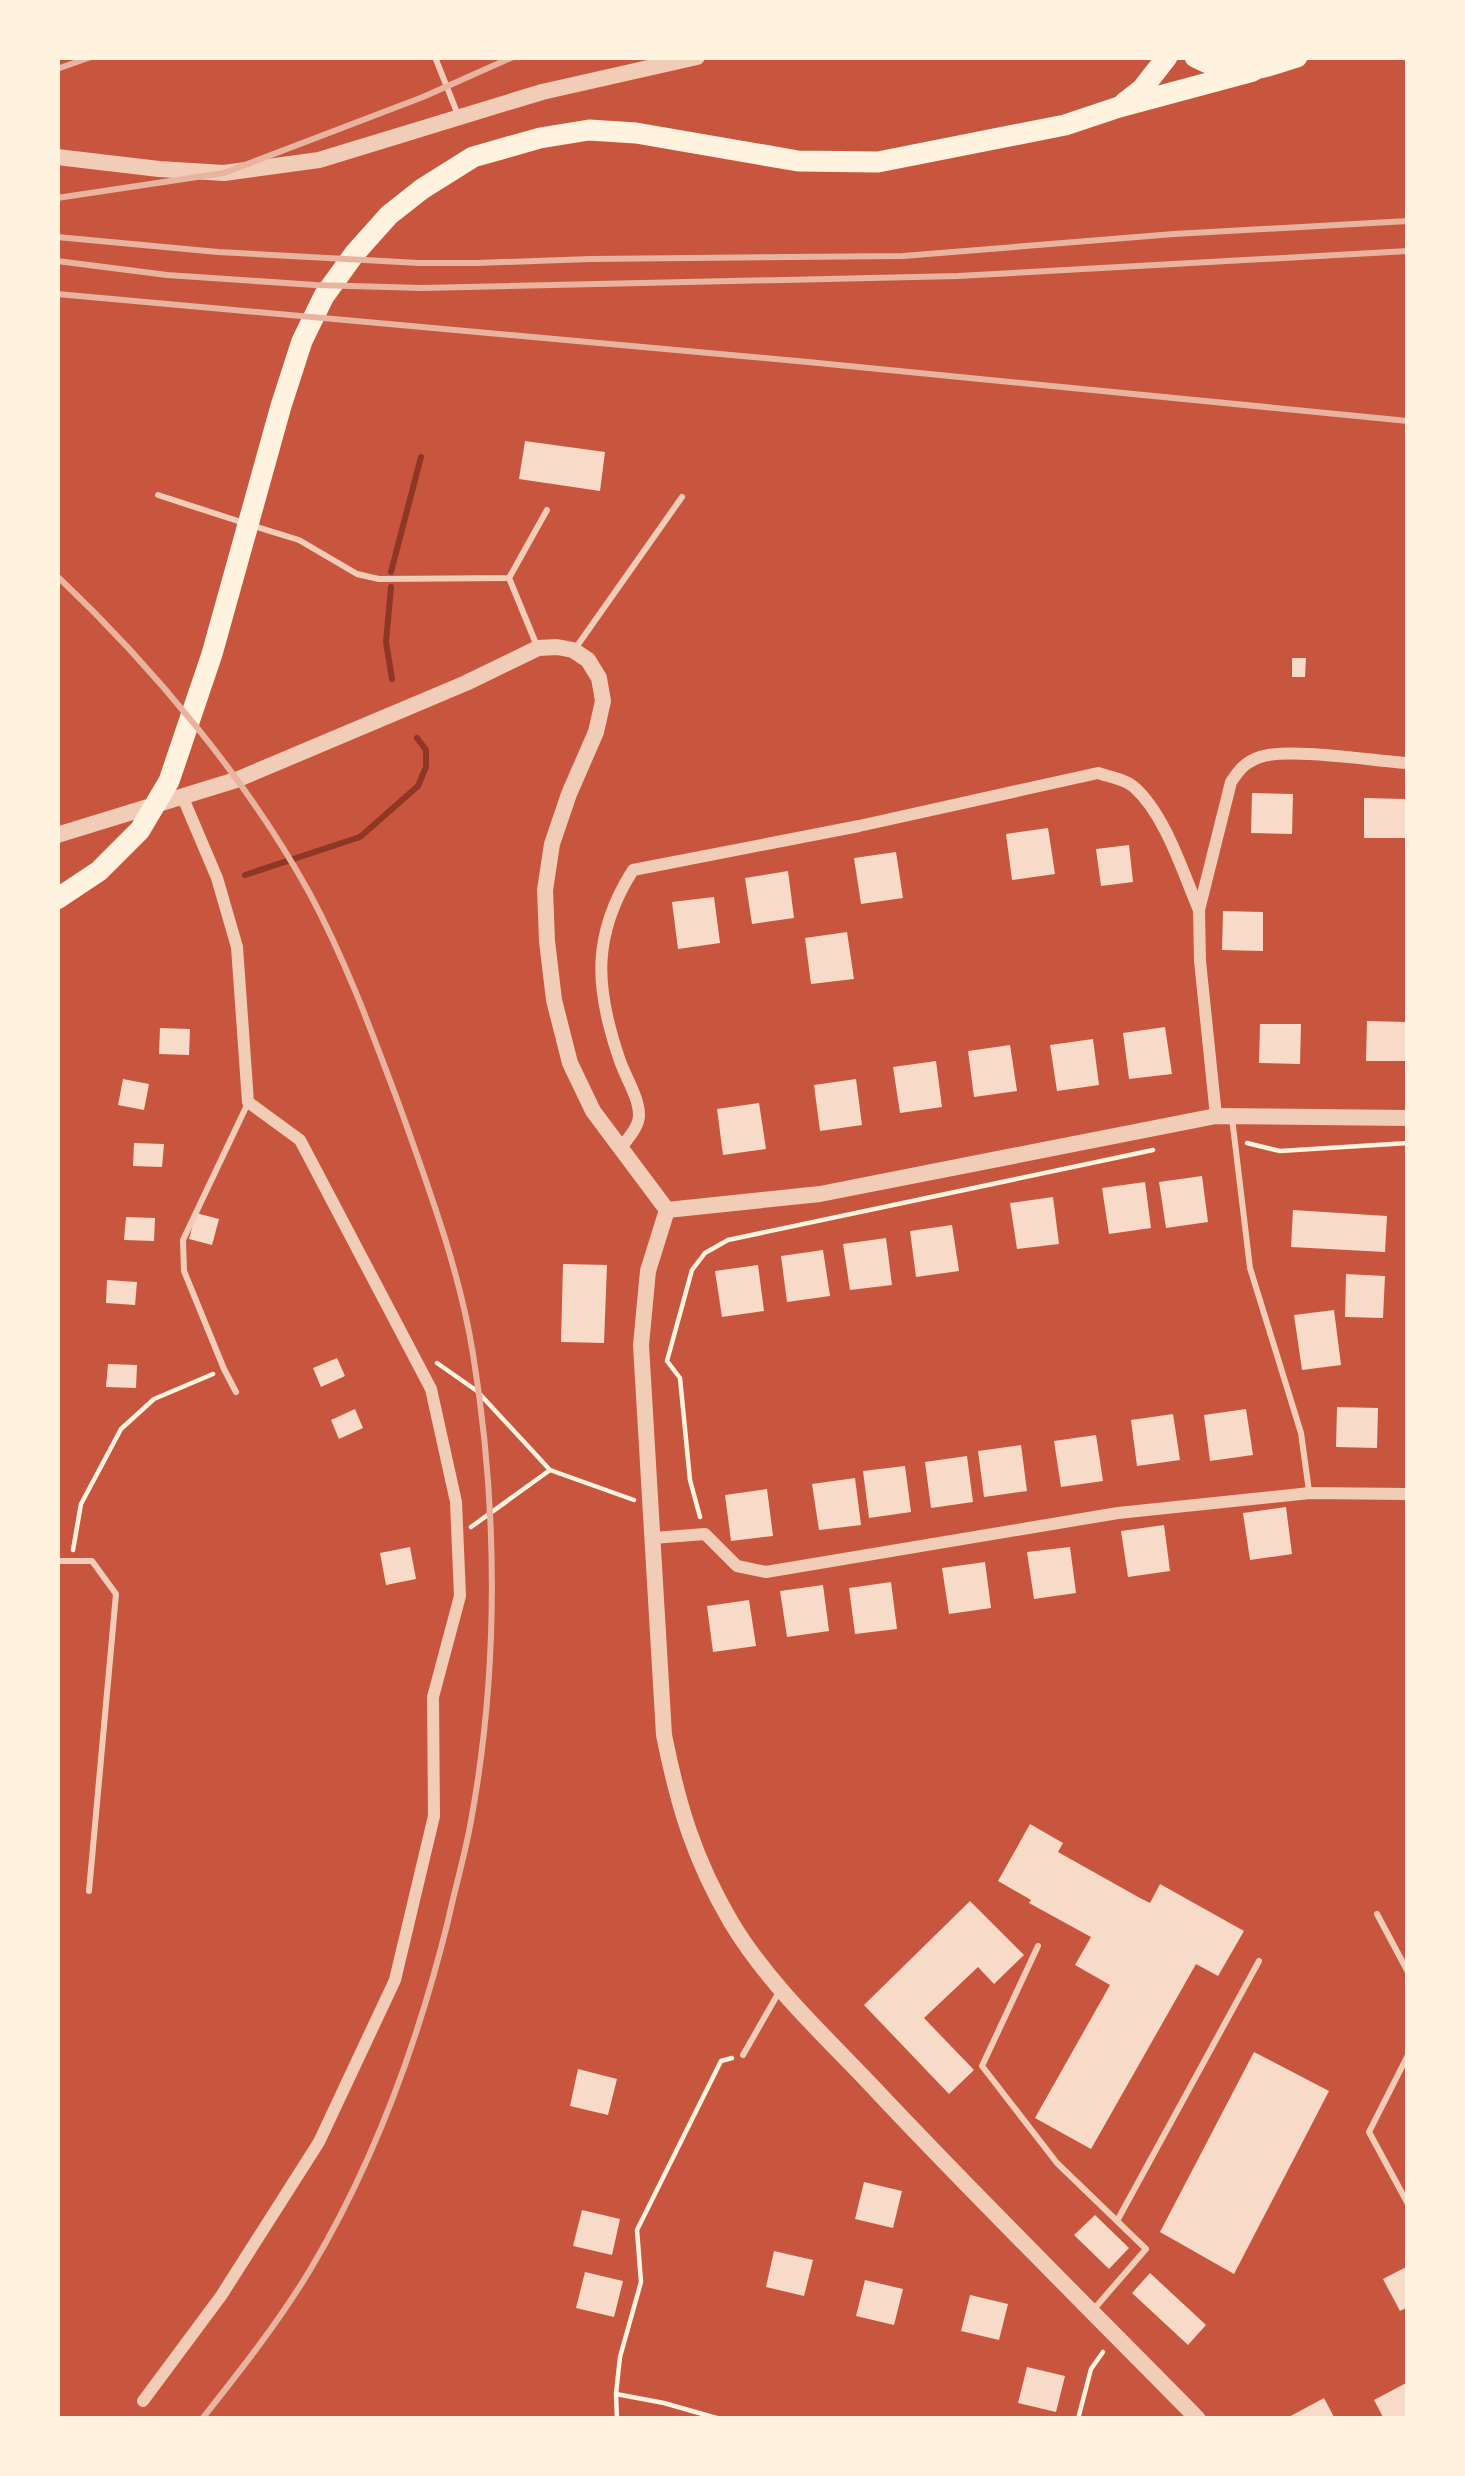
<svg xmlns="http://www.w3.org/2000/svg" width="1465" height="2476" font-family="'Nunito Sans',sans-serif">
<rect width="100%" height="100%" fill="#c8553d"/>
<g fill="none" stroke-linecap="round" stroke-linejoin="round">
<g stroke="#8f3625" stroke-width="6">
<path d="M391 572 421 457"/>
<path d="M391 587 386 642 392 679"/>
<path d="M245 875 360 837 418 786 426 767V750L417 738"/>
</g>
</g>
<g fill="#f7dbc8">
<path d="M525 441 605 452 600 491 519 479Z"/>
<path d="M1292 658H1306L1305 677H1292Z"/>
<path d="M1252 793 1293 794 1292 834 1251 833Z"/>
<path d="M1364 798 1405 799V838H1364Z"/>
<path d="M1048 828 1055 874 1012 880 1006 834Z"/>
<path d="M1129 845 1133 882 1101 886 1096 849Z"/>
<path d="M896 852 903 898 861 904 854 858Z"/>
<path d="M788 871 794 918 752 924 745 878Z"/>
<path d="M714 897 720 943 678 949 672 902Z"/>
<path d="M1223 911 1263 912V951L1222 950Z"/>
<path d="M847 932 854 979 811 984 805 938Z"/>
<path d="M1367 1021 1407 1022V1061H1366Z"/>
<path d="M1260 1024H1301L1300 1064 1259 1063Z"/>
<path d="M1165 1027 1172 1074 1129 1079 1123 1033Z"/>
<path d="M160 1028 190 1029 189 1055 159 1054Z"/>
<path d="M1093 1039 1099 1085 1057 1091 1050 1045Z"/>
<path d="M1010 1045 1017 1091 974 1097 968 1051Z"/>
<path d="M936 1061 942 1107 900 1113 893 1067Z"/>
<path d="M123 1079 149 1084 144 1110 118 1105Z"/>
<path d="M856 1079 862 1125 820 1131 814 1085Z"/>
<path d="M759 1103 766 1149 723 1155 717 1109Z"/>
<path d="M134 1143 164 1144 162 1167 133 1166Z"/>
<path d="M1202 1176 1208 1222 1166 1228 1159 1182Z"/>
<path d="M1145 1182 1151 1228 1109 1234 1102 1188Z"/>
<path d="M1053 1197 1059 1244 1017 1249 1010 1203Z"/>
<path d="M1293 1210 1387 1216 1385 1252 1291 1247Z"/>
<path d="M196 1213 219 1219 212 1245 189 1239Z"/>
<path d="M126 1217 155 1218 154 1241 124 1240Z"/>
<path d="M952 1225 959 1271 916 1277 910 1231Z"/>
<path d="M886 1238 892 1285 850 1290 843 1244Z"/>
<path d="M823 1250 830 1296 787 1302 781 1256Z"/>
<path d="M563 1264 607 1265 604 1343 561 1342Z"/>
<path d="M758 1265 764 1311 722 1317 715 1271Z"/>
<path d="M1346 1274 1385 1276 1383 1318 1345 1317Z"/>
<path d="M107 1280 137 1282 135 1305 106 1303Z"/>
<path d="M1334 1310 1341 1365 1302 1370 1294 1315Z"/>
<path d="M337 1358 345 1376 321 1387 313 1368Z"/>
<path d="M108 1364 137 1365 136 1388 106 1387Z"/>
<path d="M1337 1407 1378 1408 1377 1448 1336 1447Z"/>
<path d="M355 1409 363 1428 339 1439 331 1420Z"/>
<path d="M1246 1409 1253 1455 1210 1461 1204 1415Z"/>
<path d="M1173 1414 1180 1460 1137 1466 1131 1420Z"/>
<path d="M1096 1435 1103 1481 1061 1487 1054 1441Z"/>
<path d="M1021 1445 1027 1491 984 1497 978 1451Z"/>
<path d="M967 1456 973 1502 931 1508 925 1462Z"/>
<path d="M905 1466 911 1512 869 1518 863 1471Z"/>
<path d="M855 1478 861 1525 819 1530 812 1484Z"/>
<path d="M767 1489 773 1536 731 1541 725 1495Z"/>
<path d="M1286 1507 1292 1554 1250 1560 1243 1513Z"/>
<path d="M1164 1525 1170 1571 1128 1577 1121 1531Z"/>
<path d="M410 1547 416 1579 386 1585 380 1553Z"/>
<path d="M1070 1547 1076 1593 1034 1599 1027 1552Z"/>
<path d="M985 1562 991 1608 949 1614 942 1568Z"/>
<path d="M891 1582 897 1629 855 1634 849 1588Z"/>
<path d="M823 1585 829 1631 787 1637 780 1591Z"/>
<path d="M749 1600 756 1646 713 1652 707 1606Z"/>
<path d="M1030 1824 1063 1843 1058 1852 1140 1898 1150 1903 1160 1884 1244 1931 1218 1976 1196 1964 1091 2149 1035 2118 1110 1985 1075 1965 1091 1937 1029 1903 1031 1900 998 1881Z"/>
<path d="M970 1901 1024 1955 994 1984 978 1967 924 2018 974 2070 949 2094 864 2005Z"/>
<path d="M1254 2052 1329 2091 1234 2274 1160 2232Z"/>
<path d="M578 2069 617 2079 608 2115 570 2106Z"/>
<path d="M864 2182 902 2191 893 2228 855 2219Z"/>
<path d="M582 2210 620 2219 612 2255 573 2246Z"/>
<path d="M1095 2215 1129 2248 1109 2269 1074 2235Z"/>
<path d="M774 2251 813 2260 804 2296 766 2287Z"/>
<path d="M1408 2266V2307L1400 2311 1383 2279Z"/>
<path d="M585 2272 623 2281 614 2317 576 2308Z"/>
<path d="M1150 2273 1206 2325 1188 2345 1132 2293Z"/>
<path d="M865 2280 903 2289 894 2325 856 2316Z"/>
<path d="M970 2295 1008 2304 999 2340 961 2331Z"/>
<path d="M1027 2367 1065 2376 1056 2412 1018 2403Z"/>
<path d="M1408 2382V2419H1384L1374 2400Z"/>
<path d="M1324 2398 1335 2419H1285Z"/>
</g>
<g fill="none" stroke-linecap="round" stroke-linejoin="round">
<g stroke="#fff3e0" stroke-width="4.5">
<path d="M1247 1143 1280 1151 1408 1143"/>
<path d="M437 1363 477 1391 550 1470"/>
<path d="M700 1517 690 1480 680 1378 667 1361 692 1270 705 1253 728 1240 1153 1150"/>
<path d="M471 1527 550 1470 634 1500"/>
<path d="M73 1550 81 1504 121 1429 154 1399 213 1374"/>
<path d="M616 2394 664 2403 720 2419"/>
<path d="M617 2419 616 2394 620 2357 641 2282 637 2230 721 2061 732 2058"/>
<path d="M1078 2419 1091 2369 1103 2352"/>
</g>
<g stroke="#f1ccb7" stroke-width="6">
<path d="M435 57 458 115"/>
<path d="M158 495 241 522"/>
<path d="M254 526 299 540 357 574 379 579 509 578 547 510"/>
<path d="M509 578 537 646"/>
<path d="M577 646 682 497"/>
<path d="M1232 1118 1250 1268 1301 1433 1309 1491"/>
<path d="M236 1392 224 1369 184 1271 183 1240 248 1103"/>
<path d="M57 1561H92L116 1594 89 1891"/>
<path d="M1377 1914 1408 1972"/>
<path d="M1038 1946 982 2066 1057 2163 1146 2249 1094 2309"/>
<path d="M743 2055 779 1992"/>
<path d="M1408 2055 1369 2132 1408 2204"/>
<path d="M1117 2221 1259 1961"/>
</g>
<g stroke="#f1ccb7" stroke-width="12">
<path d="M1216 1116 1200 961 1199 910 1231 782C1239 770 1245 762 1260 757 1287 747 1375 761 1408 763"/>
<path d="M621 1148C628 1138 639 1127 639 1115 639 1098 626 1078 620 1061 595 989 591 936 633 870L859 826 1098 773C1110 777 1125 779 1134 787 1165 814 1183 873 1199 910"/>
<path d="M653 1538 705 1534 737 1566 766 1572 1118 1513 1310 1493 1408 1494"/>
<path d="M143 2401 221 2296 319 2142 395 1980 434 1816 433 1697 460 1596 456 1502 431 1389 300 1140 248 1102 237 947 217 878 183 798"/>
</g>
<g stroke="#f1ccb7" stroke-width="16">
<path d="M57 157 159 169 224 173 319 160 542 92 697 57"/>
<path d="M57 835 236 780 466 683 538 648 557 647 573 650 588 660 599 678 603 701 596 732 569 794 552 844 545 890 547 941 554 1000 570 1063 593 1111 667 1210"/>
<path d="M667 1210 648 1271 641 1345 664 1735C678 1805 694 1859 731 1922 768 1984 824 2035 873 2087 979 2200 1090 2309 1198 2419"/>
<path d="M667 1210 820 1194 1216 1116 1408 1118"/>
</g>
<g stroke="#fff3e0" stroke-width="21">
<path d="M1195 57C1234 78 1257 70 1297 57"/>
<path d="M1124 103 1142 89 1167 57"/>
<path d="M57 899 99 871 140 830 169 781 212 654 281 406 302 341 324 296 355 253 389 215 422 189 473 157 540 138 589 130 636 133 798 161 878 162 1065 125 1119 107 1253 71"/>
</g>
<g stroke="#e9b49f" stroke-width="6">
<path d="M57 69 91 57"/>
<path d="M57 198 224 173 423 97 513 57"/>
<path d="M57 237 218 252 419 263H476L590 259 903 256 1174 234 1408 221"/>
<path d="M57 261 167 275 315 285 422 288 958 276 1408 251"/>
<path d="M57 294 808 362 1408 421"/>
<path d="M57 576C152 666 247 779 310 894 347 963 374 1038 401 1110 429 1189 460 1272 473 1354 498 1507 499 1669 471 1821 465 1855 455 1888 448 1921 418 2042 374 2163 310 2270 278 2323 240 2371 202 2419"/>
</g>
</g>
<rect width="1465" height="2476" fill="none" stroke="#fff3e0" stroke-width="120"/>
</svg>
